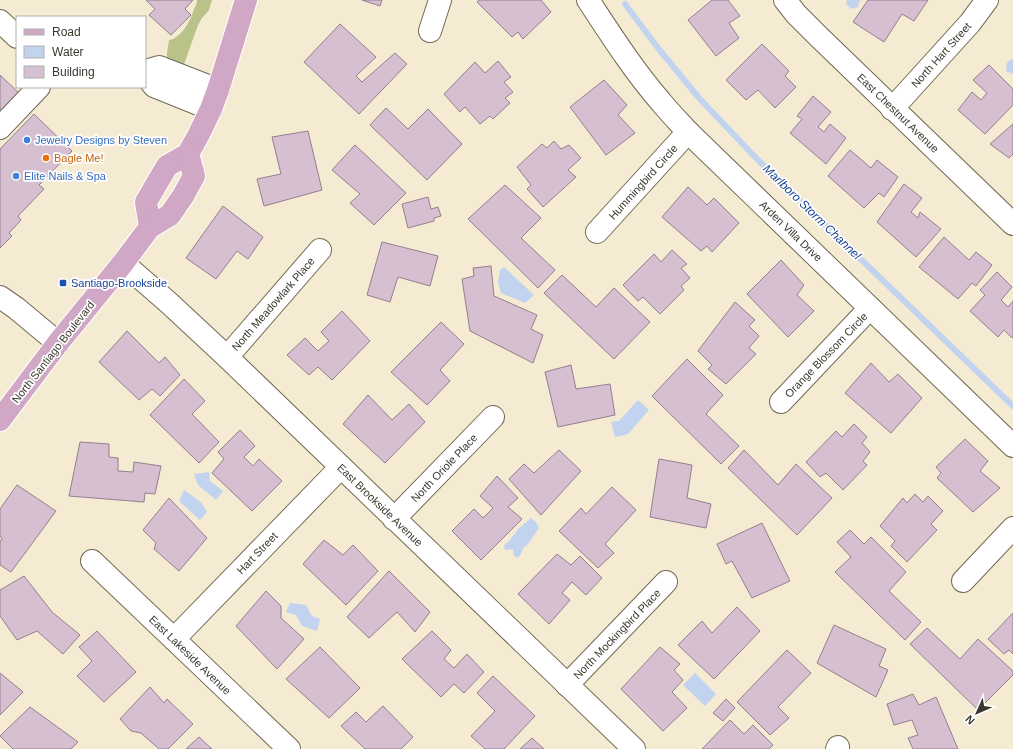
<svg xmlns="http://www.w3.org/2000/svg" width="1013" height="749" font-family="Helvetica,sans-serif">
<rect width="100%" height="100%" fill="#f4ebd2"/>
<path fill="#b9c288" d="M197 0H212L209 10 202 18 198 25 183 67 167 59V53L169 40C180 39 190 22 193 12 194 8 197 5 197 0Z"/>
<g fill="#c2d3f0">
<path d="M847 0H860L858 7C852 10 850 9 846 3Z"/>
<path d="M1011 59H1013V74L1006 71 1007 63Z"/>
<path d="M504 267 534 295 525 303 501 293 498 283 500 270Z"/>
<path d="M638 400 649 410 628 434 615 437 611 422 619 421Z"/>
<path d="M209 472 210 481 223 491 216 500 198 485 194 474Z"/>
<path d="M184 490 201 502 207 512 200 520 179 501Z"/>
<path d="M531 518 536 522 539 528 528 544 523 548 521 554 518 558 514 556 513 549 505 550 504 545 509 541 519 528Z"/>
<path d="M290 603 306 605 312 616 320 619 317 631 302 626 296 615 286 612Z"/>
<path d="M695 673 716 694 705 706 683 685Z"/>
</g>
<g fill="none" stroke-linecap="round" stroke-linejoin="round">
<path stroke="#c2d3f0" stroke-width="6" d="M625 4 658 48 699 98 757 159 1013 406"/>
</g>
<g fill="#d5bfd0" stroke="#947f8f">
<path d="M146 0H193L185 9 191 15 171 35 149 15 155 9Z"/>
<path d="M362 0H382L380 6Z"/>
<path d="M479 0H541L551 12 523 39 518 32 512 37 477 2Z"/>
<path d="M712 0H728L740 16 729 23 739 38 716 56 688 20Z"/>
<path d="M868 0H928L914 21 902 14 884 42 853 22Z"/>
<path d="M340 24 376 57 356 76 362 82 395 53 407 64 359 114 304 62Z"/>
<path d="M762 44 789 71 785 76 796 87 775 108 758 90 746 100 726 80Z"/>
<path d="M498 61 511 77 504 82 513 92 505 98 510 103 493 119 490 116 480 124 465 107 460 112 444 94 475 62 485 73Z"/>
<path d="M989 65 1013 89V105L985 134 958 110 972 92 981 100 987 93 973 80Z"/>
<path d="M0 75 20 94 0 116Z"/>
<path d="M604 80 627 105 618 115 635 133 606 155 570 107Z"/>
<path d="M813 96 831 112 818 127 824 132 830 124 846 138 826 164 790 133 802 119 797 116Z"/>
<path d="M386 108 408 129 428 109 462 144 427 180 370 125Z"/>
<path d="M34 114 72 151 39 185 44 189 18 216 21 220 9 233 12 236 0 248V149Z"/>
<path d="M1013 124V154L1009 158 990 144Z"/>
<path d="M308 131 322 190 264 206 257 179 281 174 272 137Z"/>
<path d="M554 141 561 149 569 145 581 158 568 170 576 177 543 207 527 189 531 185 517 167 542 144 547 148Z"/>
<path d="M355 145 406 193 374 225 350 203 360 194 332 170Z"/>
<path d="M850 150 871 168 877 160 898 177 884 197 879 193 864 208 828 176Z"/>
<path d="M904 184 922 198 911 212 918 218 920 212 941 229 916 257 877 222Z"/>
<path d="M505 185 541 218 521 238 555 270 538 288 468 219Z"/>
<path d="M688 187 707 205 714 198 739 223 712 252 707 246 701 251 662 217Z"/>
<path d="M428 197 431 209 438 207 441 216 434 218V221L408 228 402 204Z"/>
<path d="M223 206 263 237 248 259 237 251 216 279 186 258Z"/>
<path d="M944 237 969 260 976 252 992 265 976 286 972 283 958 299 919 267Z"/>
<path d="M382 242 438 256 430 286 398 277 390 302 367 295Z"/>
<path d="M672 250 687 264 681 268 690 278 681 286 684 290 660 314 643 297 638 301 623 285 654 254 661 262Z"/>
<path d="M781 260 804 285 797 295 814 311 788 337 747 294Z"/>
<path d="M491 266 494 296 537 315 531 329 543 335 533 363 470 331 462 279 474 276 473 268Z"/>
<path d="M997 272 1012 287 1001 300 1008 307 1013 301V337L1012 338 1004 330 998 337 970 311 985 295 980 290Z"/>
<path d="M562 275 596 307 614 288 650 322 614 359 544 293Z"/>
<path d="M735 302 755 320 749 326 759 336 749 348 756 354 726 384 708 369 712 365 698 351Z"/>
<path d="M342 311 370 341 332 380 318 367 309 375 287 355 305 338 318 351 329 341 321 332Z"/>
<path d="M441 322 464 344 440 370 450 381 427 405 391 372Z"/>
<path d="M127 331 159 363 165 357 180 375 160 396 152 389 139 400 99 362Z"/>
<path d="M687 359 723 395 706 414 739 446 721 464 652 396Z"/>
<path d="M871 363 889 382 898 374 922 398 891 433 845 393Z"/>
<path d="M571 365 576 389 610 384 615 415 558 427 545 372Z"/>
<path d="M184 379 205 401 192 414 219 442 199 463 150 415Z"/>
<path d="M368 395 392 420 409 404 425 422 385 463 343 424Z"/>
<path d="M854 424 867 437 862 443 870 452 863 461 867 465 843 490 826 473 820 477 806 462 836 431 842 437Z"/>
<path d="M240 430 255 446 244 457 253 466 259 459 282 481 252 511 212 473 224 459 218 452Z"/>
<path d="M965 439 988 461 980 471 1000 488 973 512 937 478 941 473 936 467Z"/>
<path d="M80 442 109 444V457L118 458V471L133 472 134 462 161 466 155 494 145 493 144 502 69 496Z"/>
<path d="M559 450 581 471 541 515 509 479 524 464 534 473Z"/>
<path d="M744 450 778 485 796 464 832 498 797 535 728 468Z"/>
<path d="M659 459 692 465 687 498 711 504 706 528 650 517Z"/>
<path d="M497 476 518 498 508 507 522 519 481 560 452 531 474 509 483 518 493 508 480 496Z"/>
<path d="M17 485 56 511 11 572 0 565V542L2 538 0 536V509Z"/>
<path d="M612 487 636 510 605 544 614 553 598 568 559 531 581 508 586 514Z"/>
<path d="M915 494 923 502 928 496 943 511 931 524 937 530 907 562 891 546 895 541 880 526 903 498 907 503Z"/>
<path d="M169 498 207 538 179 571 154 549 156 543 143 530Z"/>
<path d="M762 523 790 581 752 598 732 561 726 564 717 544Z"/>
<path d="M850 530 864 544 871 537 906 572 889 591 921 622 905 640 835 572 851 557 837 542Z"/>
<path d="M324 540 343 555 353 545 378 571 346 605 303 564Z"/>
<path d="M557 554 571 565 580 556 602 578 586 595 572 582 562 593 570 600 549 624 518 594Z"/>
<path d="M389 571 430 612 415 632 397 612 369 638 347 617Z"/>
<path d="M24 576 52 612 80 635 63 654 37 631 17 640 0 616V590Z"/>
<path d="M266 591 281 606V618L304 639 277 669 236 626Z"/>
<path d="M737 607 760 631 714 679 678 645 702 621 712 633Z"/>
<path d="M1013 613V654L1009 650 1004 654 988 639Z"/>
<path d="M834 625 886 649 879 666 888 670 876 697 817 663Z"/>
<path d="M927 628 960 659 978 639 1013 671V675L978 710 910 644Z"/>
<path d="M97 631 136 672 104 702 77 676 92 661 79 647Z"/>
<path d="M432 631 451 650 444 659 454 668 467 654 484 672 464 693 454 684 441 697 402 659Z"/>
<path d="M320 647 360 688 329 718 286 679Z"/>
<path d="M660 647 680 664 674 670 683 680 672 692 687 708 663 731 621 689Z"/>
<path d="M787 650 811 673 778 707 789 718 770 735 737 702Z"/>
<path d="M0 673 23 692 0 715Z"/>
<path d="M493 676 535 716 504 749H485L471 736 495 711 477 693Z"/>
<path d="M150 687 164 703 167 699 193 724 168 749H159L141 733 131 731 120 719Z"/>
<path d="M913 694 919 705 936 697 958 749H913L908 738 918 735 912 720 894 725 887 704Z"/>
<path d="M726 699 735 708 723 721 713 713Z"/>
<path d="M383 706 413 737 401 749H365L341 726 356 712 366 722Z"/>
<path d="M30 707 78 742 71 749H13L0 736Z"/>
<path d="M730 720 744 734 753 725 773 745 769 749H702Z"/>
<path d="M199 737 212 749H186Z"/>
<path d="M532 738 544 749H520Z"/>
</g>
<g fill="none" stroke-linecap="round" stroke-linejoin="round">
<defs>
<g id="minor">
<path d="M588 0C611 35 634 71 661 102 670 113 679 122 688 132L1013 446"/>
<path d="M785 0 796 14 819 37 1013 224"/>
<path d="M0 21 17 37"/>
<path d="M430 31 440 0"/>
<path d="M145 71 159 67 218 90"/>
<path d="M145 74 154 86 211 109"/>
<path d="M892 109 970 23 987 0"/>
<path d="M0 128 39 87"/>
<path d="M597 232 688 132"/>
<path d="M123 263 169 303 227 357 634 749"/>
<path d="M0 297 16 308 58 343"/>
<path d="M227 357 320 250"/>
<path d="M781 402 870 308"/>
<path d="M394 519 493 417"/>
<path d="M92 561 289 749"/>
<path d="M963 581 1013 528"/>
<path d="M174 639 341 467"/>
<path d="M567 685 666 582"/>
<path d="M837 749 838 747"/>
</g>
<g id="major">
<path d="M150 227 146 202 167 166 188 154 199 134 211 109 218 90 246 0"/>
<path d="M0 420 58 343 123 263 150 227 170 215 183 196 194 176 188 154"/>
</g>
</defs>
<use href="#minor" stroke="#726a54" stroke-width="24"/>
<use href="#major" stroke="#fff" stroke-width="24"/>
<use href="#minor" stroke="#fff" stroke-width="22"/>
<use href="#major" stroke="#d0a7c4" stroke-width="22"/>
</g>
<g fill="#3f7fe0" stroke="#fff" stroke-width="1.5">
<circle cx="27" cy="140" r="4"/>
<circle cx="16" cy="176" r="4"/>
</g>
<circle fill="#e8710a" stroke="#fff" stroke-width="1.5" cx="46" cy="158" r="4"/>
<rect fill="#1a4fb4" stroke="#fff" stroke-width="1.5" x="59" y="279" width="8" height="8" rx="2"/>
<g text-anchor="middle" dominant-baseline="central" stroke-width="3.5" stroke-linejoin="round" paint-order="stroke">
<g font-size="11" fill="#3a372d" stroke="#fff">
<text transform="translate(941 55) rotate(-48)">North Hart Street</text>
<text transform="translate(898 113) rotate(44)">East Chestnut Avenue</text>
<text transform="translate(643 182) rotate(-48)">Hummingbird Circle</text>
<text transform="translate(791 231) rotate(44)">Arden Villa Drive</text>
<text transform="translate(273 304) rotate(-49)">North Meadowlark Place</text>
<text transform="translate(53 352) rotate(-52)">North Santiago Boulevard</text>
<text transform="translate(826 355) rotate(-46)">Orange Blossom Circle</text>
<text transform="translate(444 468) rotate(-46)">North Oriole Place</text>
<text transform="translate(380 505) rotate(44)">East Brookside Avenue</text>
<text transform="translate(257 553) rotate(-46)">Hart Street</text>
<text transform="translate(617 634) rotate(-46)">North Mockingbird Place</text>
<text transform="translate(190 655) rotate(44)">East Lakeside Avenue</text>
</g>
<g font-size="11" fill="#366cbe" stroke="#fff" text-anchor="start">
<text x="35" y="140">Jewelry Designs by Steven</text>
<text x="24" y="176">Elite Nails &amp; Spa</text>
</g>
<g font-size="11" fill="#c56008" stroke="#fff" text-anchor="start">
<text x="54" y="158">Bagle Me!</text>
</g>
<g font-size="11" fill="#164399" stroke="#fff" text-anchor="start">
<text x="71" y="283">Santiago-Brookside</text>
</g>
<g font-size="12" font-style="italic" fill="#184294" stroke="#fff">
<text transform="translate(812 212) rotate(44)">Marlboro Storm Channel</text>
</g>
</g>
<rect x="16" y="16" width="130" height="72" fill="#ffffff" stroke="#b0afab"/>
<rect x="24" y="29" width="20" height="6" fill="#d0a7c4" stroke="#b0afab"/>
<text x="52" y="36" font-size="12" fill="#3a372d">Road</text>
<rect x="24" y="46" width="20" height="12" fill="#c2d3f0" stroke="#b0afab"/>
<text x="52" y="56" font-size="12" fill="#3a372d">Water</text>
<rect x="24" y="66" width="20" height="12" fill="#d5bfd0" stroke="#b0afab"/>
<text x="52" y="76" font-size="12" fill="#3a372d">Building</text>
<g transform="translate(977 713) rotate(225)" stroke="#ffffff" stroke-width="3" paint-order="stroke">
<path d="M0-3L7 15L0 10L-7 15Z" fill="#3a372d"/>
<text y="-6" font-size="11" font-weight="bold" text-anchor="middle" fill="#3a372d">N</text>
</g>
</svg>
